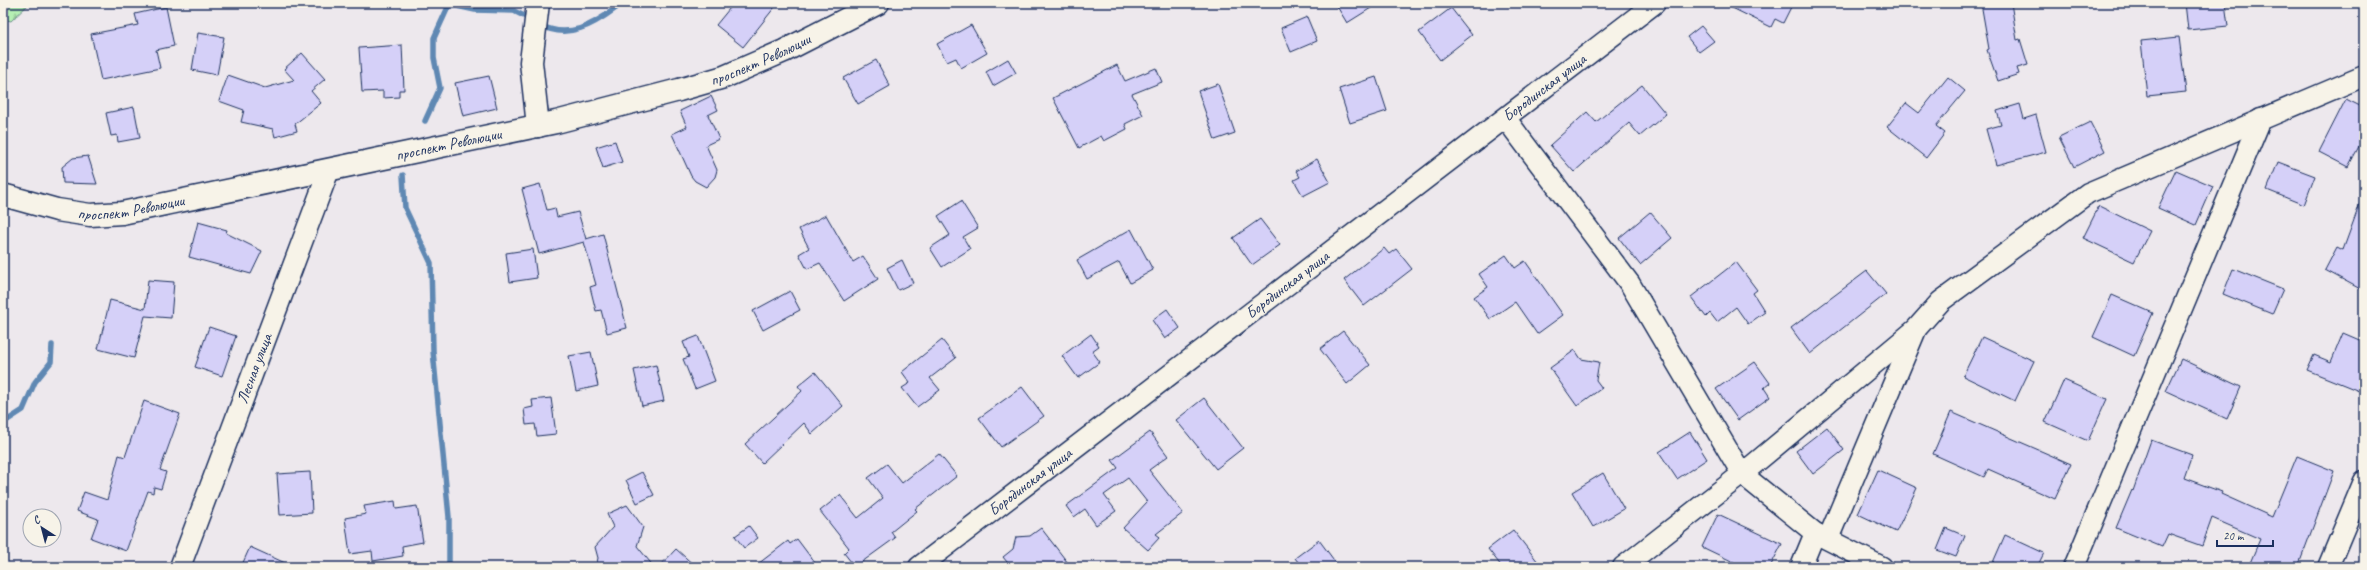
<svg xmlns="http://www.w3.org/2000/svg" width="2367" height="570" font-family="Caveat,sans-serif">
<defs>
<pattern id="forest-firs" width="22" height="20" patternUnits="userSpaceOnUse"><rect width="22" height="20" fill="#b5efb3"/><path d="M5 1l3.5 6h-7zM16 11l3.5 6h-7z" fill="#9bcd9c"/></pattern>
</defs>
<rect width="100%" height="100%" fill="#ede8ed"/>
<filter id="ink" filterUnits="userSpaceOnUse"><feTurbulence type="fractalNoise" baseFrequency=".025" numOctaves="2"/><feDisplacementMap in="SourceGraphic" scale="8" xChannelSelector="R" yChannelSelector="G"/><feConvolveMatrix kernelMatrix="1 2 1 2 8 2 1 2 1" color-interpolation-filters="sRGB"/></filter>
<g filter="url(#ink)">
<path fill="url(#forest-firs)" stroke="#688f88" d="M3 3H30L11 21 3 19Z"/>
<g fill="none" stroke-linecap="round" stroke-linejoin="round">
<g stroke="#5f88b3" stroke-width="5.5">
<path d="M443 3 475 10 514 11 530 19"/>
<path d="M540 25C568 40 593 25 616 8L618 3"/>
<path d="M425 121 440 88 434 58V38L449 5"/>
<path d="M403 175 405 208 431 263 433 351 449 517V567"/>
<path d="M3 423 23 410 35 382 51 362 52 345"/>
</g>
</g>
<g fill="#d5d0f8" stroke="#1b2f5e">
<path d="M734 3H778L743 47 716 25Z"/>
<path d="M1335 3H1379L1347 23Z"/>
<path d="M1722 3H1793L1783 23 1775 19 1771 27Z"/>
<path d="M1981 3H2011L2017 40 2020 39 2028 65 2017 68 2019 74 1998 81 1987 50 1989 49Z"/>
<path d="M2185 3H2225L2228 26 2188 30Z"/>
<path d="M166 7 174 46 156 50 160 68 101 80 91 34 138 25 135 14Z"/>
<path d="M1451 8 1472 35 1440 60 1419 32Z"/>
<path d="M1307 17 1317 41 1291 52 1281 28Z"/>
<path d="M971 25 987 53 961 68 956 58 947 62 937 44Z"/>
<path d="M1701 26 1714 41 1699 52 1687 37Z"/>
<path d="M198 33 224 37 217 75 192 70Z"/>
<path d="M2179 37 2186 92 2147 96 2141 41Z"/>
<path d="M402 45 404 90H399V97L383 98V91L362 92 359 48Z"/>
<path d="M302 53 325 79 311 91 321 103 295 124 297 131 275 137 273 129 241 122 244 110 219 101 228 75 265 88 294 80 284 69Z"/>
<path d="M1008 59 1016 73 993 86 986 72Z"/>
<path d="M876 60 890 86 858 104 843 78Z"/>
<path d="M1117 65 1125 81 1156 68 1162 82 1132 94 1143 115 1125 124 1127 129 1104 141 1101 136 1079 148 1053 98Z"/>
<path d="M489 76 497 108 463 116 455 83Z"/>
<path d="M1376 77 1387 111 1350 123 1339 89Z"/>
<path d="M1948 77 1965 91 1936 126 1945 133 1926 158 1887 127 1906 103 1919 113Z"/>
<path d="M1218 84 1235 133 1215 140 1198 91Z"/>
<path d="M1642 85 1666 114 1640 136 1629 123 1574 172 1550 145 1587 112 1596 122Z"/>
<path d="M711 96 718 110 708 115 719 139 706 145 717 170 715 177 706 187 695 181 691 176 672 134 687 127 680 111Z"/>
<path d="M2346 99 2364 108V137L2348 167 2319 152Z"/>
<path d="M2020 104 2024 119 2036 115 2046 152 1996 165 1986 129 2001 125 1997 111Z"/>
<path d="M134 107 140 138 118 142 117 135 111 136 106 113Z"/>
<path d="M2090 122 2105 151 2074 167 2059 137Z"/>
<path d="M615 141 622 162 603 168 596 147Z"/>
<path d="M88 156 97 184 63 183 62 167 73 158Z"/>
<path d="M1317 159 1330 182 1303 196 1294 180 1300 177 1296 171Z"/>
<path d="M2278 162 2315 176 2304 205 2267 190Z"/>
<path d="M2176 170 2213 186 2196 225 2158 208Z"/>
<path d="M540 184 547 210 555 208 557 217 578 212 586 239 603 234 627 328 607 333 601 310 596 311 590 287 596 285 584 242 539 254 522 189Z"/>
<path d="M2362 198H2364V291L2325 270 2337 247 2343 250Z"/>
<path d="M961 201 978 228 963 237 970 249 942 267 930 248 950 235 938 216Z"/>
<path d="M2099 206 2150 231 2134 262 2083 238Z"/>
<path d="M1650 212 1672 238 1640 265 1619 238Z"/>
<path d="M826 215 853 262 863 256 878 279 844 301 820 263 807 269 799 254 809 248 799 229Z"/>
<path d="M1260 219 1280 245 1252 265 1233 238Z"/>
<path d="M198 222 227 230 226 233 262 251 251 274 189 257Z"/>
<path d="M1131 229 1153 270 1130 283 1119 262 1087 279 1077 260Z"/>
<path d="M1384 248 1389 254 1396 249 1412 269 1364 306 1344 280Z"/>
<path d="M533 249 537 278 510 282 506 253Z"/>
<path d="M1506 255 1515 268 1525 261 1563 315 1537 334 1515 302 1490 319 1474 297 1488 287 1479 274Z"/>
<path d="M902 260 913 283 898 290 887 268Z"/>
<path d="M1736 262 1757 290 1753 293 1765 312 1748 324 1736 307 1717 322 1710 313 1706 317 1691 297Z"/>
<path d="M2233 269 2283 289 2272 314 2223 294Z"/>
<path d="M1867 271 1886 294 1810 354 1791 328Z"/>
<path d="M148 280 174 282 171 318 145 316 134 358 98 349 110 300 145 309Z"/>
<path d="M790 291 800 310 763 330 753 311Z"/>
<path d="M2112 295 2153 313 2134 356 2093 337Z"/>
<path d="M1167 309 1180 328 1165 339 1152 320Z"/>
<path d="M209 327 236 336 222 376 195 367Z"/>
<path d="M1343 331 1370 365 1347 384 1320 349Z"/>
<path d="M2343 333 2364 342V393L2307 370 2314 355 2331 362Z"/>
<path d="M1091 334 1099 346 1092 351 1100 362 1078 378 1062 356Z"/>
<path d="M698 336 715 381 695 389 683 359 689 357 683 342Z"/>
<path d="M1982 337 2034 361 2015 401 1963 376Z"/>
<path d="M942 340 956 358 930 378 940 390 917 407 902 388 910 383 902 372Z"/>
<path d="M1575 350 1581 359 1599 362 1596 380 1602 388 1577 406 1550 368Z"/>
<path d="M591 352 598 386 576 391 569 356Z"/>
<path d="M2181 359 2241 387 2227 419 2166 391Z"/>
<path d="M1755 362 1770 383 1764 388 1770 397 1738 420 1716 389Z"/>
<path d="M656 365 664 401 642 406 634 370Z"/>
<path d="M815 372 843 406 812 434 804 423 762 463 745 444 802 391 798 386Z"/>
<path d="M2064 380 2107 399 2088 441 2045 422Z"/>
<path d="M1022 387 1044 416 1001 447 979 418Z"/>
<path d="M551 398 556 434 537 436 535 424 526 425 524 409 533 407 532 400Z"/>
<path d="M1204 398 1243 448 1216 469 1176 420Z"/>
<path d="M144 401 180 414 160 470 166 472 161 489 154 487 153 493 148 491 126 551 91 538 98 519 77 511 84 492 107 500 119 455 125 457Z"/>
<path d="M1951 412 2071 464 2055 499 1988 469 1984 477 1933 454Z"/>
<path d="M1827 427 1844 450 1813 474 1796 451Z"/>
<path d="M1150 432 1168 456 1149 470 1183 513 1156 534 1160 537 1148 550 1123 528 1147 502 1128 478 1104 495 1116 511 1096 525 1085 509 1074 517 1066 506 1118 468 1112 460Z"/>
<path d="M1690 432 1707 459 1677 479 1659 452Z"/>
<path d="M2151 440 2192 455 2184 478 2222 492 2221 494 2272 517 2297 456 2334 471 2298 567H2261L2250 563 2260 539 2212 518 2202 546 2168 534 2162 547 2116 528 2132 490 2133 491Z"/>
<path d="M939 454 957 476 915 509 917 511 891 532 895 538 855 567 844 553 849 548 820 511 840 495 858 518 883 498 868 478 887 464 902 483Z"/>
<path d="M1878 470 1917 488 1896 532 1858 514Z"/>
<path d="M310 472 312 513 280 515 277 474Z"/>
<path d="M642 472 654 495 637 503 626 480Z"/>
<path d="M1603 473 1624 509 1593 527 1572 492Z"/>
<path d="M395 501 396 509 417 506 423 542 402 546 403 556 373 561 372 551 350 554 345 518 366 514 364 506Z"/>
<path d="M627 505 643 527 637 546 654 567H596L598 558 595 547 613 527 607 514Z"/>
<path d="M1718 514 1782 544 1770 567H1744L1702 547Z"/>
<path d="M749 526 758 538 744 548 735 536Z"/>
<path d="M1041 528 1071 567H1011L1003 557 1013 549 1016 537 1030 536Z"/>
<path d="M1946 528 1965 536 1956 557 1937 550Z"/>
<path d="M1513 530 1542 567H1502L1488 549Z"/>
<path d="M2005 535 2044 553 2037 567H1991Z"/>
<path d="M797 539 818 567H754L788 541 790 544Z"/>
<path d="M1319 540 1339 567H1302L1295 558Z"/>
<path d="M250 547 294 567H241Z"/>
<path d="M676 549 696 567H659Z"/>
</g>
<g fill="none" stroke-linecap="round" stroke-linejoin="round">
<defs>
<g id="minor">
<path d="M1506 119 1630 284 1742 474 1815 533 1882 567"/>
<path d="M1828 539 1915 332"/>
<path id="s1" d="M180 567 329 170"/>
<path id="s2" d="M919 567 1655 3"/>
<path d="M1623 567 1742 474 1916 329 1941 301 2088 193 2364 76"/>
<path d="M1801 567 1815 533"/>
<path d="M2074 567 2261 119"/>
<path d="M2328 567 2364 481"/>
</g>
<g id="tertiary">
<path d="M538 126 531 62 538 3"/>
<path id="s3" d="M3 195 57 210 90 215 122 213 556 122 679 90 724 77 784 51 878 3"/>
</g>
</defs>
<use href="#minor" stroke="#1b2f5e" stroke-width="23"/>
<use href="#tertiary" stroke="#1b2f5e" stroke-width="25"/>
<use href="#minor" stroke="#f7f3e8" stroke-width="20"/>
<use href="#tertiary" stroke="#f7f3e8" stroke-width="22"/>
</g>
</g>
<g text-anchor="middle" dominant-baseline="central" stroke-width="3" stroke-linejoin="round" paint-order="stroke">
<g font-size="16" fill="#1b2f5e" stroke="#f7f3e8">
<text stroke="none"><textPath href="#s3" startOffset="779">проспект Революции</textPath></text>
<text stroke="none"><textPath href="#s2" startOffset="788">Бородинская улица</textPath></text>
<text stroke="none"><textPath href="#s3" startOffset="455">проспект Революции</textPath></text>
<text stroke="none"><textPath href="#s3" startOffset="131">проспект Революции</textPath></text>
<text stroke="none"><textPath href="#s2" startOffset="464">Бородинская улица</textPath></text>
<text stroke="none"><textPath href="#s1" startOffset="212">Лесная улица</textPath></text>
<text stroke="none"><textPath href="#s2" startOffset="140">Бородинская улица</textPath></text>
</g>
</g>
<rect width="2367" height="570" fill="none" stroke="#f7f3e8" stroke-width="16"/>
<rect x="8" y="8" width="2351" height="554" fill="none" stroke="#1b2f5e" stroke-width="1.5" filter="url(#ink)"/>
<g transform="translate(42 528) rotate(324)"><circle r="19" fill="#f7f3e8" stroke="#9fa5b1"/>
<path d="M0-3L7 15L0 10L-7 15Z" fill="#1b2f5e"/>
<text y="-6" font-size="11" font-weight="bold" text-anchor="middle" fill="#1b2f5e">С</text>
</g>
<path d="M2217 540v6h56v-6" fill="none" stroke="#1b2f5e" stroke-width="2"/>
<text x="2223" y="540" font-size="12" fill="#1b2f5e" stroke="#f7f3e8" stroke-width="3" paint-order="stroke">20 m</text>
</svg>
